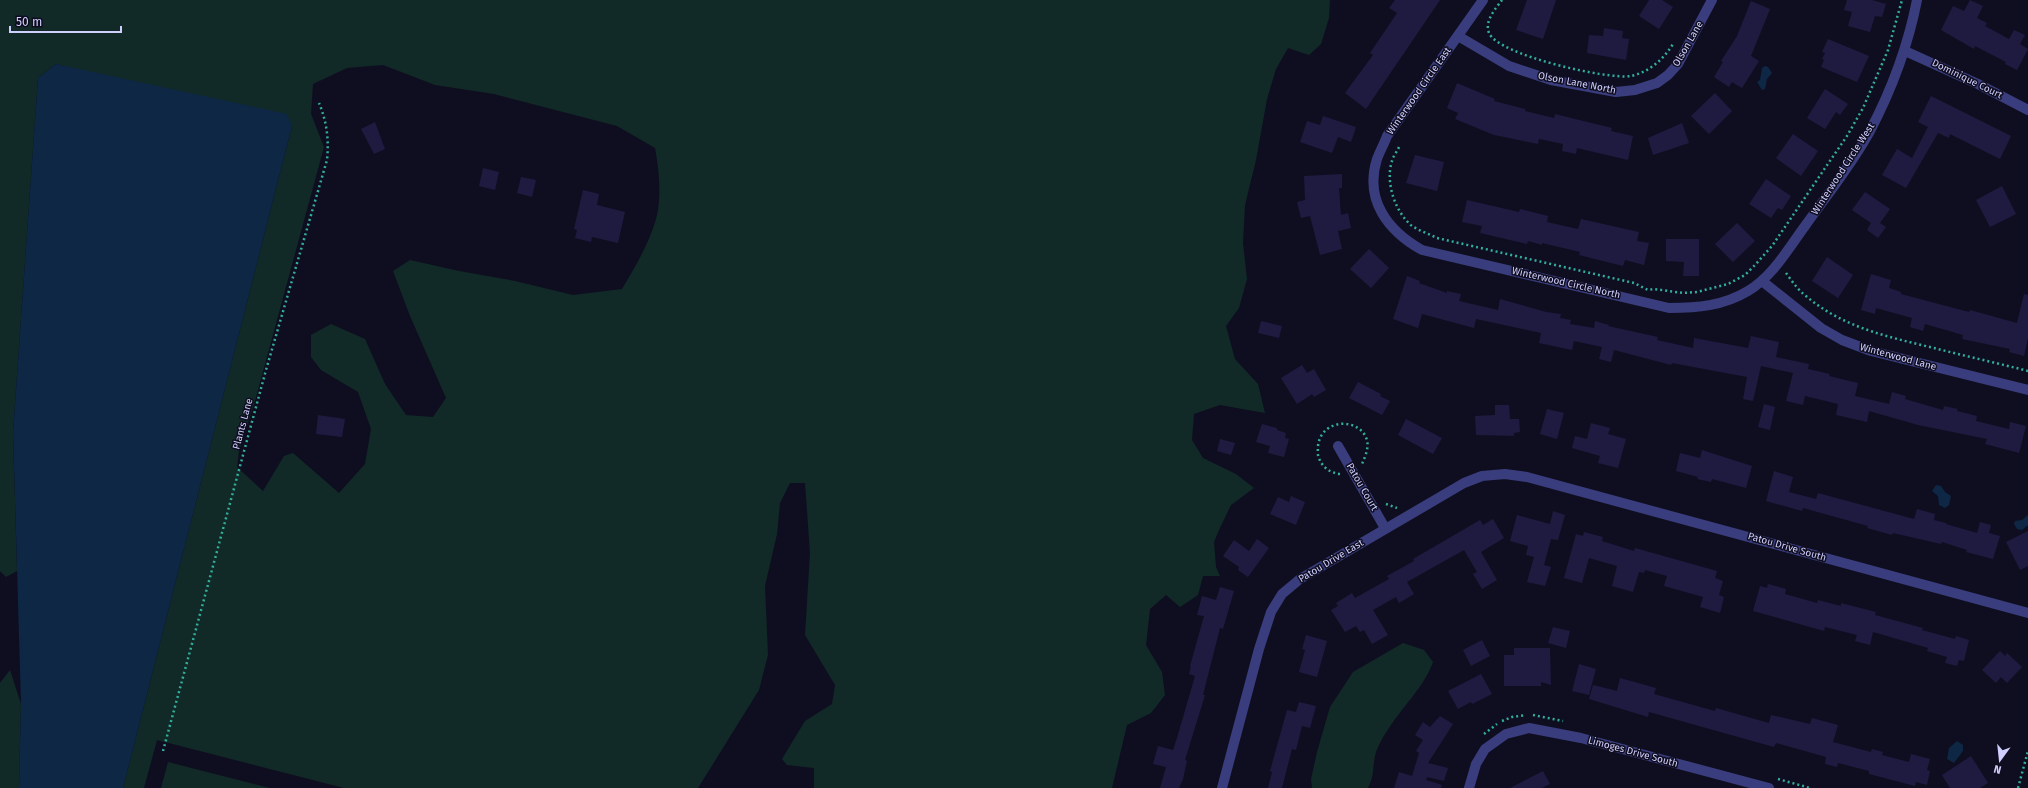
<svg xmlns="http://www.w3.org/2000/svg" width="2028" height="788" font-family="'Fira Sans',sans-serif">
<rect width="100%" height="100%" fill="#0f0e20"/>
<g fill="#112a27" fill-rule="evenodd">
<path d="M0 0H1330L1329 18 1321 44 1309 55 1288 48 1276 69 1267 99 1256 160 1245 205 1243 243 1247 279 1239 308 1226 326 1235 359 1258 384 1265 413 1220 405 1194 414 1192 440 1203 458 1236 474 1254 488 1231 505 1219 530 1214 542 1216 567 1220 576H1203L1198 595 1180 607 1166 595 1150 609 1146 645 1162 672 1165 695 1151 713 1127 725 1112 788H814V768L787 765 782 759 805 721 832 704 835 685 805 635 810 553 805 483H790L780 503 777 534 765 586 768 655 759 690 698 788H344L157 740 144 788H123L292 126 56 64 38 78 13 432 17 571 6 577 0 571ZM383 65 435 85 494 94 617 126 655 148C659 169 662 198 656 219 649 244 635 267 622 289L573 295 515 281 459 271 410 260 393 271 410 316 446 398 433 417 406 415 385 384 365 339 331 324 311 335V357L321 370 358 392 371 429 365 464 339 493 293 453 284 456 263 491 237 467 239 451 255 401 324 147 311 114 313 84 347 68Z"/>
<path d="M1403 643 1424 650 1433 662C1424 687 1403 706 1389 728 1384 735 1377 747 1375 756 1372 770 1375 773 1368 788H1312L1311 779 1317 752 1330 707 1353 672Z"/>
<path d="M10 670 21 704 19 788H0V683Z"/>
<path d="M168 762 270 788H161Z"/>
</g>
<g fill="#0e2744">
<path d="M56 64 287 114 292 126 123 788H19L21 704 13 432 38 78Z"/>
<path d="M1765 66 1768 67 1772 73 1767 79 1765 89 1762 90 1757 82 1760 80 1762 68Z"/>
<path d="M1936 485 1941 486 1945 492 1951 496 1949 505 1945 508 1939 505 1938 496 1932 491Z"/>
<path d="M2028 515V525L2022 530 2017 529 2014 524 2015 521 2022 520Z"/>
<path d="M1957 741 1963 745V751L1954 763 1947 759 1949 748Z"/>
</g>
<g fill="#1f1a40">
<path d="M1395 0H1440L1366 109 1345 93 1373 55 1370 53 1397 13 1389 8Z"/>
<path d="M1527 0H1556L1543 39 1516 30Z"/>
<path d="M1649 0H1662L1673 7 1659 29 1639 16Z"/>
<path d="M1847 0H1872L1886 4 1882 17 1875 16 1870 32 1848 26 1852 12 1844 10Z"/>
<path d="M1970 0 1983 6 1977 18 1987 23 1985 26 2009 39 2014 30 2025 35 2020 44 2028 49 2017 70 2005 64 2006 62 1975 46 1974 49 1941 30 1953 6 1964 11Z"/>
<path d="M1751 1 1770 9 1751 56 1759 61 1742 88 1732 82 1729 87 1714 77 1723 62 1721 61 1737 36Z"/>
<path d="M1604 28 1623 31 1622 38 1629 39 1626 60 1587 53 1589 35 1603 36Z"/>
<path d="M1828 39 1869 56 1857 82 1821 67 1824 60 1822 59 1825 53 1822 52Z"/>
<path d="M1457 83 1495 99 1494 101 1525 109V111L1554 118 1555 114 1612 128 1611 131 1633 136 1628 160 1577 148 1576 154 1562 151 1563 144 1539 139 1538 144 1494 135 1455 119 1458 113 1447 108Z"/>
<path d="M1825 89 1848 104 1840 115 1836 112 1825 129 1807 118Z"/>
<path d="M1715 93 1732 111 1709 134 1691 116Z"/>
<path d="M1931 96 2011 136 2000 159 1950 134 1949 138 1938 133 1906 188 1882 175 1897 149 1912 158 1928 127 1918 122Z"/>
<path d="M1323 116 1356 127 1351 142 1338 137 1332 153 1300 142 1307 121 1320 125Z"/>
<path d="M375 122 385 149 374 154 361 129Z"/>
<path d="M1682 123 1689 143 1653 155 1648 138Z"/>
<path d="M1793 134 1818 151 1801 176 1776 158Z"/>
<path d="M1415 155 1444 162 1437 191 1406 183Z"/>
<path d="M483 168 499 172 495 190 479 186Z"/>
<path d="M1342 174V188H1339L1341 215 1348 213 1351 228 1338 231 1342 249 1320 255 1310 216 1301 218 1297 202 1305 200 1304 176Z"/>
<path d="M521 177 536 180 532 197 517 193Z"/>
<path d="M1766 179 1791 196 1782 210 1778 208 1771 218 1749 204Z"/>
<path d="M2002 186 2016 214 1990 227 1976 200Z"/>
<path d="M583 190 599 194 597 205 625 212 618 243 592 237 591 242 575 238 577 230 574 229Z"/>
<path d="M1865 192 1890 209 1880 223 1886 227 1878 238 1867 230 1871 223 1852 210Z"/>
<path d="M1467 200 1519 212 1520 209 1548 216 1547 222 1578 229 1581 219 1639 232 1637 241 1649 243 1644 265 1625 260 1623 266 1579 255 1580 252 1542 243V245L1528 241 1527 244 1480 233 1482 226 1462 222Z"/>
<path d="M1737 223 1755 241 1733 262 1715 244Z"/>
<path d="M1666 239H1699V276H1683L1684 262 1666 261Z"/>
<path d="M1369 249 1389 268 1371 288 1350 269Z"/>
<path d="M1827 257 1853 275 1838 298 1812 281Z"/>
<path d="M1871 274 1891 280 1889 288 1901 292V294L1969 312 1970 310 2017 323 2024 294 2028 295V338L2024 356 2009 352 2010 349 1962 339 1963 335 1925 324 1923 331 1910 327 1912 318 1876 308 1875 314 1861 310Z"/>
<path d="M1407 276 1420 281 1419 283 1447 293V291L1461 294 1459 301 1498 310 1500 299 1546 312 1561 314 1560 318 1571 320 1570 324 1594 328 1595 321 1609 325 1608 326 1658 337 1657 340 1693 348 1694 338 1748 348 1751 336 1779 342 1776 357 1809 364 1808 369 1830 374 1829 376 1858 383 1855 396 1889 404 1892 392 1906 396 1905 399 1943 410 1944 406 1958 409 1957 411 1977 416 1976 421 2009 429 2010 422 2026 426 2019 453 1985 444 1987 439 1918 425 1869 411 1867 422 1836 415 1838 404 1805 396 1803 405 1786 401 1793 373 1761 366 1753 401 1743 399 1747 377 1672 363 1671 365 1614 350 1611 362 1599 359 1602 347 1574 341 1572 350 1539 343 1541 333 1476 319 1474 328 1422 314 1418 328 1393 319Z"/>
<path d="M1261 321 1282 326 1279 338 1258 333Z"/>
<path d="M1302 365 1307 373 1314 369 1326 390 1314 397 1312 394 1297 404 1281 378Z"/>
<path d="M1358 382 1381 394 1380 396 1390 401 1382 415 1349 398Z"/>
<path d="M1764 404 1775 407 1770 430 1758 427Z"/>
<path d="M1495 405H1509L1510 419H1519L1520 432 1514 433V436L1476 435 1475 416 1495 415Z"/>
<path d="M1547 409 1564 413 1557 439 1540 434Z"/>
<path d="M318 415 345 419 342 437 316 434Z"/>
<path d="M1406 419 1442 438 1433 454 1398 435Z"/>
<path d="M1591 423 1610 428 1608 434 1626 439 1618 468 1598 463 1600 456 1572 448 1575 436 1587 439Z"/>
<path d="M1262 424 1277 428V430L1286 433 1285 438 1289 439 1284 457 1268 453 1270 446 1256 442Z"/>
<path d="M1220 439 1235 443 1231 455 1217 451Z"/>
<path d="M1702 450 1752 466 1746 488 1712 479 1711 482 1697 479 1698 477 1676 471 1680 453 1700 458Z"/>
<path d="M1774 471 1793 477 1789 492 1816 499 1818 493 1914 519 1917 509 1935 514 1934 520 1946 523V524L1977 533 1980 522 1991 525 1989 533 2000 536 1993 559 1966 552 1967 550 1942 542 1941 544 1893 533 1892 535 1867 528 1868 526 1803 508 1802 511 1766 501Z"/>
<path d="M1291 496 1305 502 1296 525 1270 514 1278 497 1289 502Z"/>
<path d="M1553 511 1565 515 1558 540 1551 539 1544 565 1551 567 1545 586 1527 582 1534 557 1526 555 1528 546 1510 541 1517 515 1550 524Z"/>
<path d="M1493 519 1504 538 1481 552 1497 580 1482 589 1473 574 1477 572 1464 550 1407 582 1414 594 1399 603 1396 597 1373 610 1388 635 1372 644 1364 630 1360 632 1356 626 1345 632 1331 610 1338 606 1336 603 1352 593 1355 598 1389 579 1387 576 1414 561 1413 559 1480 520 1483 525Z"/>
<path d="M2028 531V566L2020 570 2006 542Z"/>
<path d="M1584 532 1603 537 1602 541 1634 551 1635 548 1717 571 1715 578 1723 581 1719 595 1724 597 1720 613 1700 607 1703 597 1664 586 1667 576 1645 570 1644 573 1639 572 1633 592 1612 586 1617 566 1589 558 1582 583 1564 578 1576 534 1583 536Z"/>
<path d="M1257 539 1269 548 1248 577 1238 570 1239 567 1223 556 1234 540 1249 551Z"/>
<path d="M1768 584 1786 589 1785 594 1817 603 1818 600 1841 606V603L1876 612 1875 615 1923 628 1922 630 1955 639 1956 636 1969 640 1964 661 1959 660 1957 666 1945 663 1947 657 1927 651 1928 648 1873 632 1870 645 1855 641 1857 635 1825 627 1824 631 1753 611 1760 586 1767 588Z"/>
<path d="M1220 587 1234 591 1223 629 1220 628 1203 695H1205L1185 760 1187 761 1183 779 1179 788H1160L1166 767 1153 764 1158 746 1173 750 1177 738 1195 676 1189 674 1191 666H1190L1204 616 1197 615 1202 596 1216 600Z"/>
<path d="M1553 627 1570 631 1566 648 1548 643Z"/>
<path d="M1306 635 1327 641 1317 677 1299 672 1305 650 1302 649Z"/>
<path d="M1482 640 1490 656 1471 666 1463 650Z"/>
<path d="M1514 648H1550L1551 685 1541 682V686H1504V655H1514Z"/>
<path d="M2000 651 2005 656 2007 653 2022 667 2007 683 2001 677 1996 683 1982 670Z"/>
<path d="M1579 664 1596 669 1589 695 1572 691Z"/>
<path d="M1481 674 1492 694 1472 704 1471 702 1458 709 1448 691Z"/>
<path d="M1620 678 1656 688 1654 694 1715 711 1716 708 1769 723 1771 715 1810 724 1812 718 1838 725 1833 742 1871 752 1872 749 1883 752 1882 755 1909 762 1911 754 1930 759 1927 770 1930 771 1927 785 1916 782 1915 786 1869 774V771L1838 763 1837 767 1825 764 1826 757 1776 743 1774 747 1649 712 1648 717 1589 699 1593 685 1617 691Z"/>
<path d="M1299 702 1316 706 1310 728 1302 726 1296 750 1292 749 1282 788H1268L1272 772 1270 771 1287 710 1296 712Z"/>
<path d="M1440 716 1453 724 1428 763 1448 768 1444 781 1427 777 1426 780 1442 785 1441 788H1394L1399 772 1412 776 1419 753 1416 751 1423 740 1415 735 1423 722 1430 727Z"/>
<path d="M1971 756 1988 783 1980 788H1950L1942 775Z"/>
<path d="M1543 771 1550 784 1542 788H1510Z"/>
</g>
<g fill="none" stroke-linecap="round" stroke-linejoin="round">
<g stroke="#32ae9c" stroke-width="2.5" stroke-dasharray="2 3" stroke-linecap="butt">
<path d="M1502 0C1496 8 1484 21 1489 33 1498 55 1608 80 1631 76 1649 72 1663 60 1673 44"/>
<path d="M1399 147C1397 152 1393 156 1392 161 1385 182 1395 212 1412 226 1420 231 1429 234 1437 238L1634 283 1648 290 1654 289 1683 293 1697 292 1728 284 1745 275 1755 265 1772 246 1821 174 1847 136 1863 108 1888 50 1902 0"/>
<path d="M1786 273C1792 281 1797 289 1806 296 1842 327 1888 337 1934 348 1965 356 1997 363 2028 371"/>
<path d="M1340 474C1330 473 1322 467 1319 458 1317 454 1318 450 1318 446 1321 418 1360 417 1367 440 1369 448 1365 457 1362 464"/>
<path d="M1386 504 1397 508"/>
<path d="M1533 715 1563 721"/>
<path d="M1502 721 1512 717 1526 715"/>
<path d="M1484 734 1497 724"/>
<path d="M163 751 266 370 327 160C329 140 327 122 319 103"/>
<path d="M1778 779 1810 788"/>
<path d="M2018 788 2028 751"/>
</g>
<g stroke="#3a3d7d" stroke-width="10">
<path d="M1483 0 1387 136C1384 144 1380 151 1377 159 1364 200 1388 231 1422 250L1669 308C1697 308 1723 306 1748 291 1773 276 1788 249 1805 226 1827 195 1852 164 1870 131 1892 89 1908 46 1917 0"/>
<path d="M1458 36 1509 66 1551 80 1616 92 1635 90 1657 83 1668 75 1678 64 1712 0"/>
<path d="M1905 51 1978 84 2028 110"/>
<path d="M1762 281 1821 328 1842 340 1871 351 2028 390"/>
<path d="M1338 446 1385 528"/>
<path d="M1222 788 1259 649 1271 612 1282 594 1300 579 1464 483 1482 476 1505 474 1527 477 2028 613"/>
<path d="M1469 788 1476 764 1485 749 1506 734 1529 728 1581 738 1769 788"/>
</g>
</g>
<g text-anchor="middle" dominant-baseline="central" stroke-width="3" stroke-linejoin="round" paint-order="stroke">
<g font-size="10" fill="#d0cefd" stroke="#0f0e20">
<text transform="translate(1688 44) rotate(-60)">Olson Lane</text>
<text transform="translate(1967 79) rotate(26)">Dominique Court</text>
<text transform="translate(1577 83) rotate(11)">Olson Lane North</text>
<text transform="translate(1419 91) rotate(-55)">Winterwood Circle East</text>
<text transform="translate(1843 169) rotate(-57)">Winterwood Circle West</text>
<text transform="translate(1566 283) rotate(13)">Winterwood Circle North</text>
<text transform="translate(1898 357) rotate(15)">Winterwood Lane</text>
<text transform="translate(243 424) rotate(-75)">Plants Lane</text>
<text transform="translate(1362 487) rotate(60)">Patou Court</text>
<text transform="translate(1787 547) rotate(16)">Patou Drive South</text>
<text transform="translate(1331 561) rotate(-31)">Patou Drive East</text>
<text transform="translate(1633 752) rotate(15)">Limoges Drive South</text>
</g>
</g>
<g transform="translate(2000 760) rotate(195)" stroke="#0f0e20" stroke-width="3" paint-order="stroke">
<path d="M0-3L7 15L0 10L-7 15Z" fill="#d0cefd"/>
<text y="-6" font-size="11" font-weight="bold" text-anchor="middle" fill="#d0cefd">N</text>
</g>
<path d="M10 26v6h111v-6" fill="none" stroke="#d0cefd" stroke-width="2"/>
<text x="16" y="26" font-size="12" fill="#d0cefd" stroke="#0f0e20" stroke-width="3" paint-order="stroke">50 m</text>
</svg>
